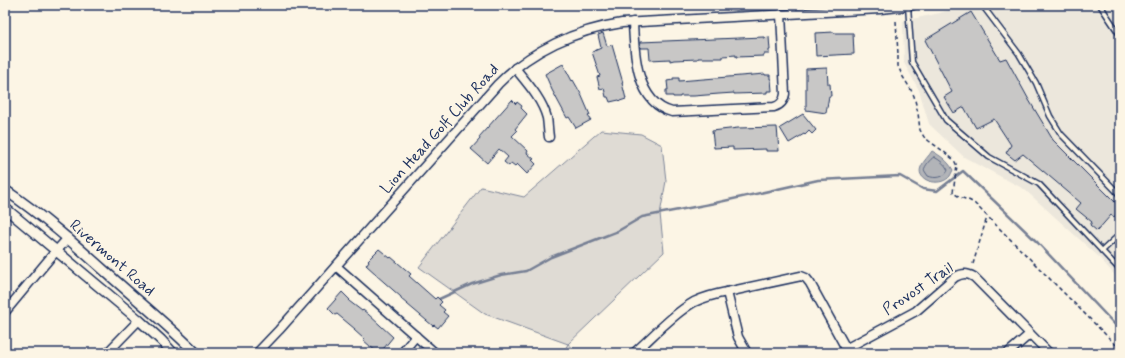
<svg xmlns="http://www.w3.org/2000/svg" width="1125" height="358" font-family="Mynerve,sans-serif">
<rect width="100%" height="100%" fill="#fcf5e5"/>
<filter id="ink" filterUnits="userSpaceOnUse"><feTurbulence type="fractalNoise" baseFrequency=".025" numOctaves="2"/><feDisplacementMap in="SourceGraphic" scale="8" xChannelSelector="R" yChannelSelector="G"/><feConvolveMatrix kernelMatrix="1 2 1 2 8 2 1 2 1" color-interpolation-filters="sRGB"/></filter>
<g filter="url(#ink)">
<path fill="#ece7dc" d="M963 5H1120V281L1099 257 1024 189 964 157 929 124 919 90 904 63 903 21 940 13Z"/>
<path fill="#dfdbd4" stroke="#7d8599" d="M601 130 641 134 662 145 666 181 660 214 664 252 568 344 579 353H563L568 344 485 314 419 267 481 187 524 197Z"/>
<path fill="#b2b4b8" stroke="#767f94" d="M932 151C941 156 948 161 953 170 952 172 951 174 950 176 941 188 915 181 921 167 923 161 929 156 932 151Z"/>
<g fill="none" stroke-linecap="round" stroke-linejoin="round">
<path stroke="#576482" stroke-width="1" d="M934 157C940 160 945 164 948 170 945 178 935 179 928 176L924 170C925 166 930 159 934 157Z"/>
<path stroke="#767f94" stroke-width="2.5" d="M437 300 472 284 501 275 526 271 551 257 618 231 642 217 715 203 818 180 900 176 923 189 937 191 963 171 1038 243 1120 330"/>
</g>
<g fill="#c8c7c6" stroke="#1b2f5e">
<path d="M971 12 1000 60 1006 58 1029 100 1053 140 1120 207V210L1114 217 1111 215 1097 231 1090 225 1092 222 1076 209 1081 203 1023 154 1015 160 1006 153 1011 145 994 119 976 128 964 107 954 113 944 97 952 92 925 40Z"/>
<path d="M834 32V33H853L854 54 816 56 815 33Z"/>
<path d="M603 33 607 46 612 45 623 83H622L626 99 620 101 619 100 610 102 608 97H606L604 88 600 89 597 77 600 76 592 52 601 48 598 35Z"/>
<path d="M764 37V38L769 37 770 50H769V54H764V56L736 57V55L723 56V58H698V59L674 60 670 61V59L650 60 649 48H640V42Z"/>
<path d="M563 64 572 81 573 80 581 94 590 115 588 116 591 120 576 128 569 117 567 118 552 90 545 74Z"/>
<path d="M827 68 828 84H830L831 96H829L826 113 806 110V69Z"/>
<path d="M765 74V75H770V79H771L772 91H767V93L734 94V93L719 94 694 96H680V97H673V96H666V90H668L667 81 673 80V78H679V81Z"/>
<path d="M512 100 516 104 517 102 522 106 521 108 527 114 515 129 517 131 512 136 528 151 527 153 534 159 532 160 536 164 527 174 517 164 515 166 511 163 509 166 504 162 508 157 499 149 487 163 471 149 480 139 479 137Z"/>
<path d="M803 114 816 130 812 134 809 131 805 135 804 134 789 143 780 128Z"/>
<path d="M777 127 779 151H766V149L733 150V147L714 148 712 131 738 128Z"/>
<path d="M379 249 390 258 391 257 411 274 409 276 435 299 437 297 442 302 439 305 445 310 443 312 448 316 438 328 434 325 433 326 401 299V297L376 275V274L366 265 369 261 368 260Z"/>
<path d="M342 292 350 300 349 301 362 311 363 310 368 314 393 337 384 348 378 353 363 340 364 339 354 330 355 329 337 314 335 315 328 308Z"/>
</g>
<g fill="none" stroke-linecap="round" stroke-linejoin="round">
<defs>
<g id="service">
<path d="M982 5 1019 54 1036 83 1050 116 1061 134 1120 195"/>
<path d="M1100 5 1120 35"/>
<path d="M908 6 912 62 946 120 989 157 1039 184 1120 270"/>
<path d="M1102 251 1120 234"/>
</g>
<g id="minor">
<path d="M633 22C634 52 636 103 672 112L774 107C781 105 784 101 785 94L781 14"/>
<path d="M515 68C527 83 542 99 547 118 548 124 548 131 549 137"/>
<path d="M336 266 435 353"/>
<path d="M5 312 50 258 68 238"/>
<path d="M847 348 916 311 955 277C963 273 967 273 974 277L1049 353"/>
<path d="M107 353 139 320"/>
<path d="M257 353 279 330 498 84C531 50 576 30 622 23L880 9 900 7 913 5"/>
<path d="M402 353 416 336"/>
<path d="M634 353C652 337 673 314 694 302 705 297 716 294 727 292"/>
<path d="M747 353 738 337 727 292 801 276 806 278 810 283 848 352"/>
<path d="M1008 353 1030 334"/>
</g>
<g id="tertiary">
<path d="M5 190C45 217 80 249 116 281 143 305 170 327 196 353"/>
<path d="M5 208 139 320 161 340 173 353"/>
</g>
</defs>
<use href="#service" stroke="#1b2f5e" stroke-width="7"/>
<use href="#minor" stroke="#1b2f5e" stroke-width="11"/>
<use href="#tertiary" stroke="#1b2f5e" stroke-width="12"/>
<g stroke="#1b2f5e" stroke-width="1.5" stroke-dasharray="4 3" stroke-linecap="butt">
<path d="M896 21 898 54V66L903 77 910 88 914 96 918 113 920 130 924 137 929 141 943 151 954 160 957 166 953 192C959 199 968 198 975 204L1120 349"/>
<path d="M973 264 987 217"/>
</g>
<use href="#service" stroke="#fcf5e5" stroke-width="4"/>
<use href="#minor" stroke="#fcf5e5" stroke-width="8"/>
<use href="#tertiary" stroke="#fcf5e5" stroke-width="9"/>
</g>
</g>
<g text-anchor="middle" dominant-baseline="central" stroke-width="4" stroke-linejoin="round" paint-order="stroke">
<g font-size="16" fill="#1b2f5e" stroke="#fcf5e5">
<text transform="translate(440 129) rotate(-48)">Lion Head Golf Club Road</text>
<text transform="translate(112 258) rotate(41)">Rivermont Road</text>
<text transform="translate(918 289) rotate(-34)">Provost Trail</text>
</g>
</g>
<rect width="1125" height="358" fill="none" stroke="#fcf5e5" stroke-width="20"/>
<rect x="10" y="10" width="1105" height="338" fill="none" stroke="#1b2f5e" stroke-width="1.5" filter="url(#ink)"/>
</svg>
